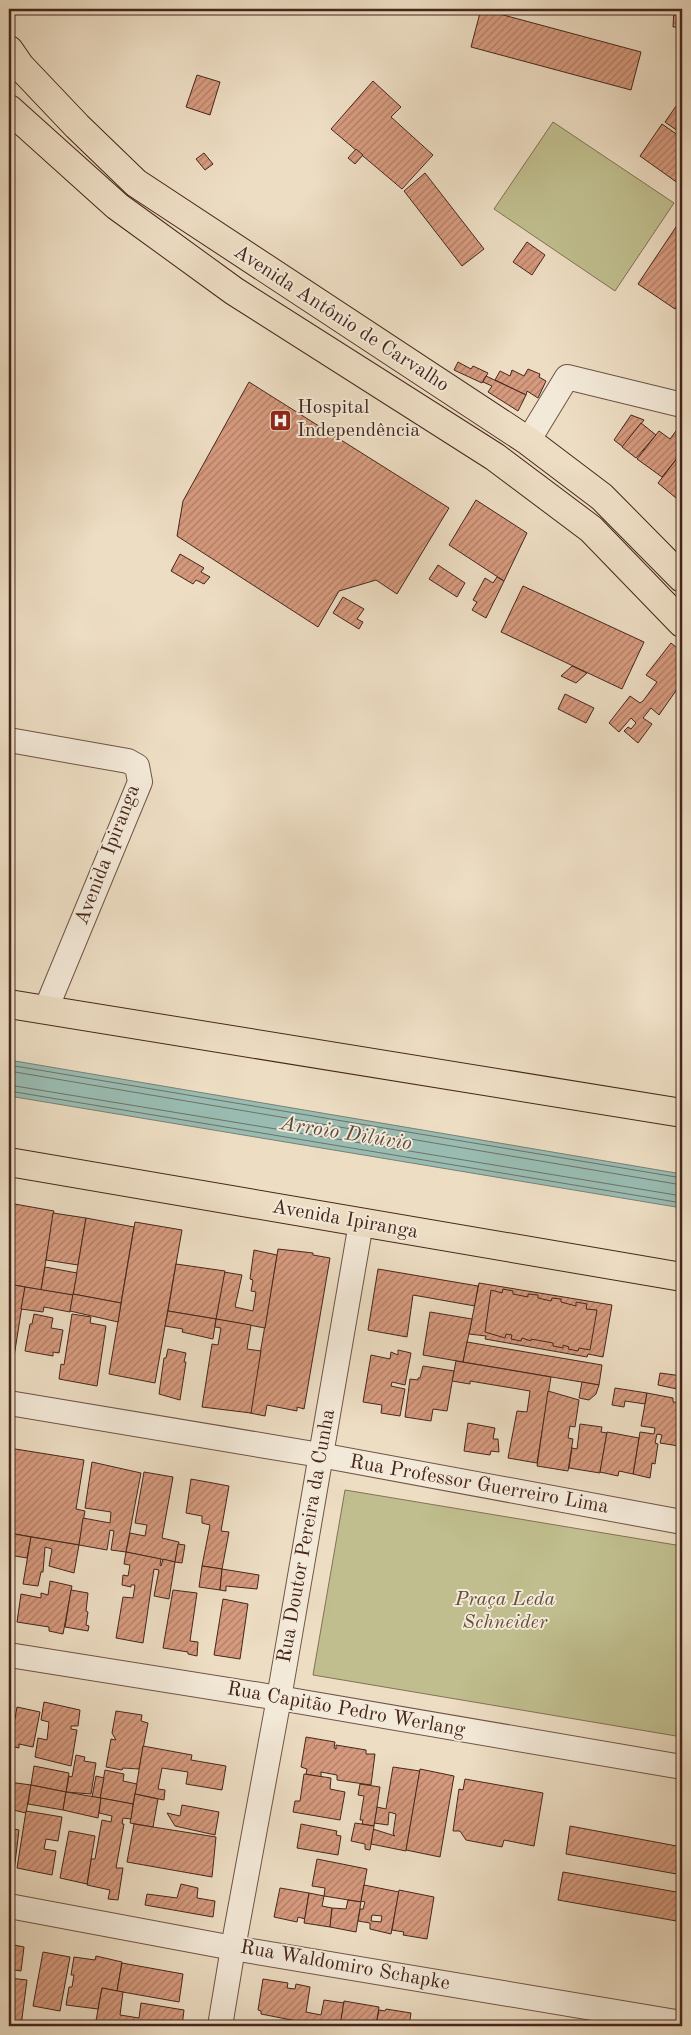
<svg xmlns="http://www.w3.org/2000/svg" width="691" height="2035" font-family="'Old Standard TT',serif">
<defs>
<pattern id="building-hatch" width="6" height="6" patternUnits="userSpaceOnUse" patternTransform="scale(1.25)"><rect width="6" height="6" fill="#d69a7e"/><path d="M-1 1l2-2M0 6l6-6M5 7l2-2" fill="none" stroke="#af7d66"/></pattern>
</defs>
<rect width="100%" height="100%" fill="#edddc3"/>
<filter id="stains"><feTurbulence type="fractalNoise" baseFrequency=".004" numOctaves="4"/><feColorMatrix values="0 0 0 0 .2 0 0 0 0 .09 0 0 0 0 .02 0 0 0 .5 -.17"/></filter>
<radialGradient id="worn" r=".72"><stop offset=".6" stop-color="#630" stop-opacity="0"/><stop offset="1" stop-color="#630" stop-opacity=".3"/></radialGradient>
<g fill="#c0be8e" stroke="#837254">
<path d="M553 122 674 203 615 291 494 209Z"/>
<path d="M345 1490 682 1546V1737L313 1675Z"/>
</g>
<path fill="#99bcb2" stroke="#788076" d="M9 1060 682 1174V1208L9 1096Z"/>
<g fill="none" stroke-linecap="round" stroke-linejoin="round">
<g stroke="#707166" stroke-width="1">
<path d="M9 1065 682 1178"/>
<path d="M9 1071 682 1185"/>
<path d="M9 1085 682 1196"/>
<path d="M9 1091 682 1203"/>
</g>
</g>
<g fill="url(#building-hatch)" stroke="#46261b" fill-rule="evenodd">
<path d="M481 9 641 52 631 90 471 47Z"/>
<path d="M674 9H682V27H673Z"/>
<path d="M197 75 220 82 210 115 186 107Z"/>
<path d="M373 81 401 107 391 117 433 155 402 189 331 129Z"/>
<path d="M681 99 682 100V134L665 122Z"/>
<path d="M662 124 682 138V186L640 156Z"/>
<path d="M356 149 363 155 355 164 348 158Z"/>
<path d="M204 153 213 164 205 170 196 159Z"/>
<path d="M425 173 484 249 462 266 404 191Z"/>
<path d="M680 221 682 223V298L675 309 638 284Z"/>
<path d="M527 242 545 255 532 275 513 262Z"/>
<path d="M458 362 471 369 473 366 488 373 482 383 454 370Z"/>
<path d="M528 369 540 374 539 377 546 381 538 398 527 391 526 395 495 380 500 371 510 376 512 370 524 376Z"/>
<path d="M486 376 526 395 518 411 488 392 492 386 483 382Z"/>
<path d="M249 382 449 508 397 594 376 580 339 591 318 627 177 536 183 501Z"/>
<path d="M631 415 644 420 623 447 614 440Z"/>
<path d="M641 423 656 435 636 458 622 447Z"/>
<path d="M682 423V452L662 477 637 459 659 431 670 439Z"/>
<path d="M682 452V503L658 483Z"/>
<path d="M476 500 527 533 504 581 449 545Z"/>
<path d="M180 554 204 568 201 572 210 577 204 584 196 580 193 584 171 571Z"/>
<path d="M438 565 465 583 457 597 429 579Z"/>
<path d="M497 577 504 581 486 618 472 610 477 602 473 600 485 578 493 583Z"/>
<path d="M523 586 644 642 622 689 501 632Z"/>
<path d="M343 597 364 609 357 619 363 622 359 629 333 613Z"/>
<path d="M671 643 682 652V682L659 715 651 708 643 718 652 724 638 743 624 731 628 727 631 729 636 723 631 718 619 732 609 723 630 696 640 703 643 701 657 682 646 675Z"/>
<path d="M572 666 587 673 576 683 561 676Z"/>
<path d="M565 694 594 708 586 723 558 709Z"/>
<path d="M9 1203 54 1211 41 1290 9 1284Z"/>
<path d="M53 1213 86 1218 78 1265 46 1260Z"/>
<path d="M86 1218 134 1227 121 1303 73 1294Z"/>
<path d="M135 1222 182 1230 155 1383 109 1374Z"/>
<path d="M278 1249 313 1253V1255L330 1258 304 1409 297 1407V1411L267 1405 265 1416 250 1413Z"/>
<path d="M254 1250 277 1255 265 1328 216 1319 224 1272 242 1275 235 1307 253 1311 256 1292 251 1291 253 1280 250 1279Z"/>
<path d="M176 1264 225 1271 216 1319 168 1311Z"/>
<path d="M45 1267 77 1273 73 1295 41 1290Z"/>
<path d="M378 1269 478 1286 475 1306 413 1295 407 1337 368 1330Z"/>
<path d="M479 1283 612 1305 603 1357 588 1354 587 1357 485 1339 486 1336 469 1334Z"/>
<path d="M9 1284 25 1287 13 1363 9 1362V1314L11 1303H9Z"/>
<path d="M25 1287 73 1295 70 1312 44 1307 43 1312 21 1309Z"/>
<path d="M503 1289 513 1291V1294L528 1297V1294L538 1295V1298L551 1301 552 1298 561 1299V1302L576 1306V1302L587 1304 586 1309 597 1310 590 1350 579 1348 578 1351 568 1349 569 1347 563 1345V1348L553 1346V1343L531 1339V1341L522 1338 521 1341 511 1339 512 1335 506 1334 505 1338 485 1332 491 1290 502 1293Z"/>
<path d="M73 1294 121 1303 118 1322 70 1311Z"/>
<path d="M168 1311 216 1319 213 1339 182 1332 183 1329 165 1326Z"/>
<path d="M430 1312 472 1319 463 1362 423 1355Z"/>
<path d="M34 1314 53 1318 51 1328 63 1330 59 1353 53 1352V1356L25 1351 30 1324H32Z"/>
<path d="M72 1314 91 1317 90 1323 106 1326 97 1386 59 1379 61 1364 64 1365Z"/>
<path d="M216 1319 251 1325 247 1349 261 1351 251 1413 202 1407 212 1344 218 1345 221 1328 215 1327Z"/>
<path d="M467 1342 602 1365 599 1385 463 1362Z"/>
<path d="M168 1349 186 1353 184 1362H186L180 1400 159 1394 164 1358H166Z"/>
<path d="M398 1350 411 1353 405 1385 392 1382 391 1386 405 1389 400 1416 381 1413 382 1405 363 1402 371 1355 390 1359 391 1352 398 1355Z"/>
<path d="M456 1361 551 1377 537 1463 508 1458 517 1411 527 1412 530 1391 470 1381V1384L452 1381Z"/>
<path d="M423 1366 454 1371 447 1411 433 1409 431 1421 405 1417 410 1379 418 1380V1378H420Z"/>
<path d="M660 1373 682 1376V1390L658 1385Z"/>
<path d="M582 1382 599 1385 596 1394 589 1400 579 1398Z"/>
<path d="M615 1388 647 1393 645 1404 625 1401 624 1407 612 1405Z"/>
<path d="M548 1391 579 1400 575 1427 570 1426 568 1438 573 1439 568 1471 537 1466Z"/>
<path d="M647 1393 673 1398V1402L682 1403V1401V1439H680L679 1446 660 1443 662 1435 657 1434 655 1443 658 1444 655 1464 652 1463 650 1478 633 1474 640 1432 654 1434 655 1428 641 1426Z"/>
<path d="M468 1423 495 1428 493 1439H498L499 1452 491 1451 490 1455 464 1451Z"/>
<path d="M580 1424 602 1427 601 1432 607 1433 600 1473 569 1468 572 1448 577 1449Z"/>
<path d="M607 1432 639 1438 633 1474 619 1471 618 1476 600 1472Z"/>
<path d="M9 1448 84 1460 76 1509 85 1511 79 1545 9 1533Z"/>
<path d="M92 1462 141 1473 126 1552 111 1550 114 1531 110 1530 107 1550 79 1545 83 1518 110 1523 111 1512 85 1508Z"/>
<path d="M144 1472 173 1477 162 1538 179 1542 175 1562 126 1552 130 1533 145 1536 147 1525 135 1523Z"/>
<path d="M191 1479 229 1486 221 1531 229 1532 222 1569 202 1566 210 1525 202 1523V1516L186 1513Z"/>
<path d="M9 1533 31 1537 27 1558 9 1555Z"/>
<path d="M31 1537 79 1545 74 1573 49 1566 52 1549 45 1547 43 1572H41L38 1586 23 1584Z"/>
<path d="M178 1544 185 1545 182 1563 175 1562Z"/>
<path d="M126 1552 161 1559 160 1565 161 1566 163 1559 175 1562 169 1599 154 1596 159 1570 154 1569 143 1643 116 1638 123 1597 133 1598 135 1585H131V1587L122 1585 123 1575 128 1576 130 1565 124 1564Z"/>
<path d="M202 1566 222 1569 220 1590 199 1587Z"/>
<path d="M222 1569 259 1575 257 1589 226 1586V1591L220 1590Z"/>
<path d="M50 1581 72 1586 63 1634 49 1631V1627L17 1622 21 1594 41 1598V1593L48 1595Z"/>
<path d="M71 1590 88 1593 86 1611 88 1612 86 1625 89 1626 88 1631 65 1627Z"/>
<path d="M173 1590 197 1593 190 1641 198 1642 197 1656 188 1654V1652L163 1648Z"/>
<path d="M223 1599 248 1604 240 1659 214 1655Z"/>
<path d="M44 1702 80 1710 78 1726H71V1729L77 1730 71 1766 35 1757 38 1738 47 1740 49 1722 41 1720Z"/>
<path d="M17 1707 40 1712 33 1747 19 1744V1748L10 1746Z"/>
<path d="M116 1711 142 1715 141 1721 148 1723 139 1769 123 1768 122 1770 106 1767 111 1739 116 1740 112 1733Z"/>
<path d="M306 1737 335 1742 334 1748 336 1749V1745L366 1750V1754H375L371 1785 337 1780V1775L321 1772V1777L306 1774 307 1769 301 1767Z"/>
<path d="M143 1746 192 1755 191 1760 226 1766 222 1790 186 1784 188 1772 162 1768 158 1789 165 1790 164 1800 135 1794Z"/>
<path d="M76 1755 85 1757 84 1761 96 1763 91 1794 66 1792 69 1776 72 1777Z"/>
<path d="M34 1766 69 1773 66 1792 31 1785Z"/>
<path d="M393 1767 420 1771 406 1851 371 1844 373 1829 395 1836 393 1834 396 1814 389 1812 388 1825 374 1823 377 1807 386 1809Z"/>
<path d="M420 1769 454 1776 440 1857 406 1850Z"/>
<path d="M105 1770 124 1774 123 1781 137 1784 133 1804 100 1798Z"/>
<path d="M304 1774 331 1778 330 1789 345 1792 340 1820 293 1812 295 1801H300Z"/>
<path d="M96 1776 104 1778 100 1798 92 1797Z"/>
<path d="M465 1779 543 1793 534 1846 504 1840 502 1847 466 1840 460 1831H453L459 1789 463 1790Z"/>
<path d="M9 1782 31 1785 26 1813 9 1809Z"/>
<path d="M360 1784 380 1787 374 1826 362 1824 363 1820H360L364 1796 358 1795Z"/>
<path d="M31 1785 66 1792 63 1810 28 1804Z"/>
<path d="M66 1792 101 1798 98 1818 63 1810Z"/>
<path d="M135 1794 158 1799 153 1827 130 1823Z"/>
<path d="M101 1798 133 1804 131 1819 123 1818 122 1824H124L116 1868H123L118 1900 108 1899 110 1890 87 1885 91 1859H95L102 1820 111 1822 112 1816 99 1813Z"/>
<path d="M182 1805 219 1812 215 1835 175 1826 167 1813 180 1816Z"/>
<path d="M26 1811 62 1817 58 1841 46 1839 44 1849 56 1851 52 1875 17 1868Z"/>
<path d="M355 1823 374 1826 370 1850 365 1849V1844L351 1841Z"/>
<path d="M134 1824 216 1837 212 1877 127 1862Z"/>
<path d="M301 1824 337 1831 336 1835 341 1836 338 1855 297 1848Z"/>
<path d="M570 1826 682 1847V1875L566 1854Z"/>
<path d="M9 1828 19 1830 14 1871 9 1870Z"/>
<path d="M69 1831 95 1836 87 1884 60 1878Z"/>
<path d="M317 1859 367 1869 361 1902 324 1896 325 1888 312 1886Z"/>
<path d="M563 1872 682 1893V1922L558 1900Z"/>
<path d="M181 1884 198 1888 197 1898 215 1901 213 1917 145 1905 147 1894 177 1898Z"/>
<path d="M364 1885 399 1892 391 1934 370 1929V1923L358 1921 360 1909H363L365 1902 361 1901ZM372 1915 382 1916 381 1922 371 1921Z"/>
<path d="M280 1888 309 1893 305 1919 298 1917 297 1922 274 1917Z"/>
<path d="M399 1890 434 1897 427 1939 403 1935 404 1932 392 1930Z"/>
<path d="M309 1893 324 1896 322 1906 332 1908 330 1927 304 1923Z"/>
<path d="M348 1900 361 1902 356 1932 330 1927 332 1908 346 1909Z"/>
<path d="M9 1944 24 1947 21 1971 9 1969Z"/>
<path d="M43 1952 70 1957 60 2011 33 2006Z"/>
<path d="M96 1956 122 1962 117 1991 102 1988 98 2009 66 2005 69 1987H72L74 1975H71L74 1957 95 1960Z"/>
<path d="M122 1963 183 1974 179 2002 117 1991Z"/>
<path d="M9 1978 27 1980 21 2026H9Z"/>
<path d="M263 1979 288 1983 287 1988 295 1989 296 1984 310 1987 306 2012 321 2015 324 2000 344 2003 340 2026H322L261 2014V2011L258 2010Z"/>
<path d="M102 1988 123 1992 120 2015 139 2018 141 2003 184 2010 182 2026H95Z"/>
<path d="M344 2001 379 2007 376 2026H340Z"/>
<path d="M386 2009 411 2013 409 2026 376 2025 379 2010 385 2011Z"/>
</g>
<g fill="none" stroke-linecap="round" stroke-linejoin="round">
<defs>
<g id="minor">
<path d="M528 441 567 377 682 405"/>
<path d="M9 740 128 761 137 766 140 782 46 1009"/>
<path d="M9 1403 320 1455 682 1522"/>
<path d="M9 1655 279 1698 682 1767"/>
<path d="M9 1906 233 1948 682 2023"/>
<path d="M220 2026 233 1948 279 1698 361 1223"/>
</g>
<g id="major">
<path d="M9 50 20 66 77 126 136 183 528 441 602 497 682 578"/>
<path d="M9 109 117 206 234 291 495 457 591 529 682 623"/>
<path d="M9 1004 682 1113"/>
<path d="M9 1162 682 1277"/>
</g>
</defs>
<use href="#minor" stroke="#705445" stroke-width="26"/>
<use href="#major" stroke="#46261b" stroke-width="30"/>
<use href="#minor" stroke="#f3e9d8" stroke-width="24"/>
<use href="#major" stroke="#edddc3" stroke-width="28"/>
</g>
<defs>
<symbol id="hospital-square" viewBox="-11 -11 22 22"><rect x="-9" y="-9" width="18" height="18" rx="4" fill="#8f2418" stroke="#f3e9d8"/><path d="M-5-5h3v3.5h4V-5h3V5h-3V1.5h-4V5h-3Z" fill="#fff"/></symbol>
</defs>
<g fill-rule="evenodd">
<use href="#hospital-square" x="268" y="408" width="25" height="25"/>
</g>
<g text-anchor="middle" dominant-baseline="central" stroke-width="4" stroke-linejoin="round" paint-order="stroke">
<g font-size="20" fill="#46261b" stroke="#f3e9d8">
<text transform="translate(341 319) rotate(33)">Avenida Antônio de Carvalho</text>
<text transform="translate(108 855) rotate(-69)">Avenida Ipiranga</text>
<text transform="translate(345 1220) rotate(10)">Avenida Ipiranga</text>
<text transform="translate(479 1485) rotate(10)">Rua Professor Guerreiro Lima</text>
<text transform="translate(307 1536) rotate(-80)">Rua Doutor Pereira da Cunha</text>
<text transform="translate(346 1710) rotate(10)">Rua Capitão Pedro Werlang</text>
<text transform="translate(345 1966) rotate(10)">Rua Waldomiro Schapke</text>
</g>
<g font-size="20" fill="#46261b" stroke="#f3e9d8" text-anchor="start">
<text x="297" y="408">Hospital<tspan x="297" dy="23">Independência</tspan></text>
</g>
<g font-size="20" font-style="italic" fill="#644c38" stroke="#f3e9d8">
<text x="505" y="1600">Praça Leda<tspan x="505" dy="23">Schneider</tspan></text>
</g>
<g font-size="21" font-style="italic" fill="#5b4c41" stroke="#f3e9d8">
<text transform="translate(346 1134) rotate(9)">Arroio Dilúvio</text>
</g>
</g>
<rect width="691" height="2035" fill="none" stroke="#edddc3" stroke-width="30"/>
<rect x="10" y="10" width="671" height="2015" fill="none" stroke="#46261b" stroke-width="2.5"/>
<rect x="15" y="15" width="661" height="2005" fill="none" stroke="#46261b"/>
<rect width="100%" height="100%" filter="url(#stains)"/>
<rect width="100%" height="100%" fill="url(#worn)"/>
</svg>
